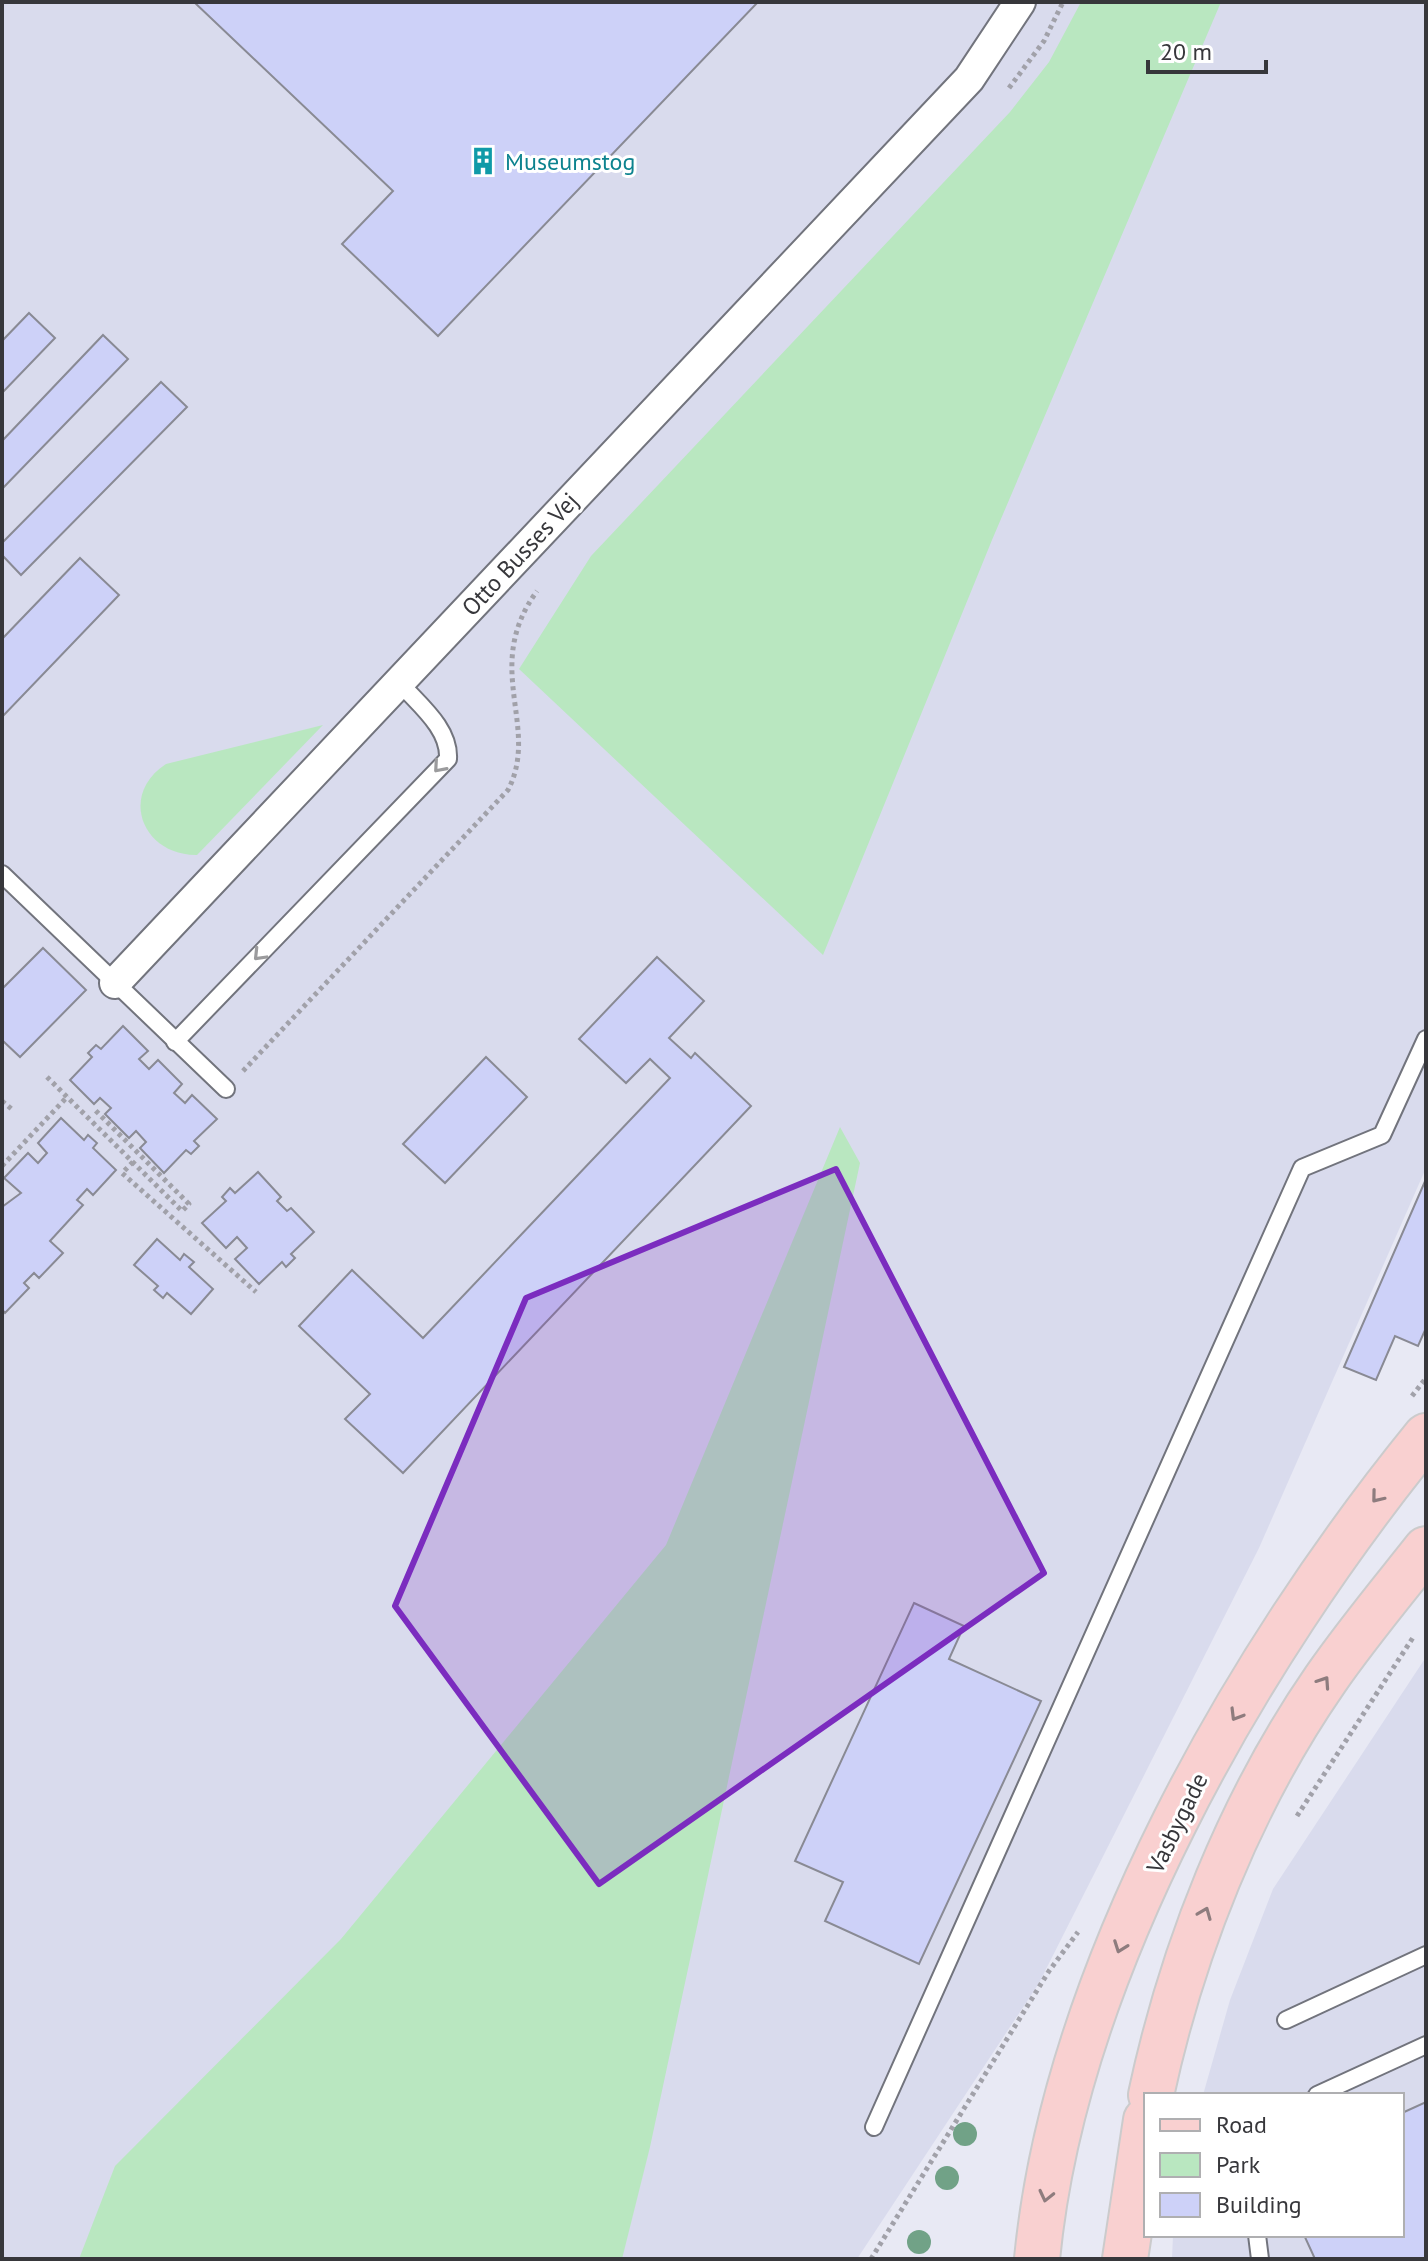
<svg xmlns="http://www.w3.org/2000/svg" width="1428" height="2261" font-family="'PT Sans',sans-serif">
<rect width="100%" height="100%" fill="#e8e9f4"/>
<g fill="#d9dbed">
<path d="M2 2H1426V1168L1259 1548 1039 1983 857 2259H2Z"/>
<path d="M1426 1657V2259H1172L1173 2235H1402V2095H1203L1230 2000 1273 1889Z"/>
</g>
<g fill="#b9e7c0">
<path d="M1081 2H1221L992 540 823 955 519 669 591 556 1010 112 1049 62Z"/>
<path d="M323 725 197 855C143 856 118 795 166 764Z"/>
<path d="M840 1127 860 1163 650 2147 622 2259H79L115 2166 341 1939 666 1545Z"/>
</g>
<g fill="#cdd1f8" stroke="#898a94" stroke-width="2">
<path d="M194 2H758L438 336 342 244 393 191Z"/>
<path d="M29 313 55 338 2 393V341Z"/>
<path d="M103 335 128 359 2 489V441Z"/>
<path d="M161 382 187 407 21 575 2 555V543Z"/>
<path d="M80 558 119 595 2 717V639Z"/>
<path d="M43 948 86 990 20 1057 2 1040V989Z"/>
<path d="M657 957 704 1001 669 1038 691 1058 695 1053 751 1106 403 1473 345 1419 370 1394 299 1326 352 1270 423 1338 670 1078 650 1059 626 1083 579 1039Z"/>
<path d="M123 1026 148 1051 139 1059 149 1069 158 1060 182 1084 174 1093 185 1103 192 1095 217 1119 194 1141 199 1146 191 1154 186 1150 164 1173 140 1148 146 1142 136 1131 129 1138 105 1114 111 1108 100 1098 94 1104 70 1080 92 1057 88 1053 96 1045 101 1049Z"/>
<path d="M486 1057 527 1097 445 1183 403 1144Z"/>
<path d="M61 1118 84 1140 88 1135 97 1143 93 1148 116 1170 93 1195 87 1189 77 1200 83 1205 50 1241 63 1253 39 1278 34 1273 24 1283 29 1288 5 1313 2 1309V1207L21 1193 4 1178 28 1153 38 1163 47 1153 38 1143Z"/>
<path d="M258 1172 281 1197 277 1201 287 1211 291 1208 314 1232 291 1254 295 1258 286 1267 282 1262 259 1284 235 1259 247 1248 237 1237 226 1248 202 1223 226 1201 222 1197 230 1188 235 1193Z"/>
<path d="M1426 1179V1328L1418 1346 1395 1336 1376 1380 1344 1367Z"/>
<path d="M157 1239 180 1260 184 1254 194 1262 189 1267 213 1289 191 1314 167 1293 163 1298 154 1290 158 1286 134 1265Z"/>
<path d="M914 1603 964 1626 949 1659 1041 1701 919 1964 825 1921 843 1882 795 1861Z"/>
<path d="M1426 2102V2259H1315L1304 2235H1402V2113Z"/>
</g>
<g fill="none" stroke-linecap="round" stroke-linejoin="round">
<defs>
<g id="lane">
<path d="M2 874 226 1089"/>
<path d="M175 1042 448 759C450 728 418 704 399 682"/>
<path d="M1286 2020 1426 1955"/>
<path d="M1317 2095 1426 2045"/>
<path d="M874 2127 1302 1168 1382 1135 1426 1039"/>
<path d="M1257 2235 1260 2259"/>
</g>
<path id="street" d="M115 983 969 79 1020 2"/>
<g id="primary">
<path d="M1151 2095C1182 1950 1240 1803 1325 1680 1356 1635 1392 1592 1426 1549"/>
<path d="M1037 2259C1065 1971 1246 1657 1426 1436"/>
<path d="M1125 2259 1146 2120"/>
</g>
</defs>
<use href="#lane" stroke="#72747d" stroke-width="20"/>
<use href="#street" stroke="#72747d" stroke-width="34"/>
<use href="#primary" stroke="#cbcbcc" stroke-width="48"/>
<g stroke="#a1a1a9" stroke-width="5" stroke-dasharray="4 4" stroke-linecap="butt">
<path d="M1009 88 1044 41 1063 2"/>
<path d="M243 1071 508 790C541 726 481 668 537 591"/>
<path d="M47 1077 182 1211 189 1204 95 1110"/>
<path d="M2 1101 14 1111"/>
<path d="M133 1162 122 1173 256 1292"/>
<path d="M2 1166 68 1096"/>
<path d="M1412 1396 1426 1378"/>
<path d="M1297 1816 1414 1636"/>
<path d="M871 2259 1049 1971 1078 1932"/>
</g>
<use href="#lane" stroke="#fff" stroke-width="16"/>
<use href="#street" stroke="#fff" stroke-width="30"/>
<use href="#primary" stroke="#f9d0d0" stroke-width="44"/>
</g>
<g fill="#71a287">
<circle cx="965" cy="2134" r="12"/>
<circle cx="947" cy="2178" r="12"/>
<circle cx="919" cy="2242" r="12"/>
</g>
<defs><path id="oneway-chevron" d="M-2-3.5L2.5 0L-2 3.5" fill="none" stroke-width="1.6" stroke-linecap="round" stroke-linejoin="round" transform="scale(2)"/></defs>
<g stroke="#9b9b9d">
<use href="#oneway-chevron" transform="translate(439 767) rotate(131)"/>
<use href="#oneway-chevron" transform="translate(259 955) rotate(134)"/>
</g>
<g stroke="#8e7c7e">
<use href="#oneway-chevron" transform="translate(1377 1497) rotate(129)"/>
<use href="#oneway-chevron" transform="translate(1324 1682) rotate(-56)"/>
<use href="#oneway-chevron" transform="translate(1236 1715) rotate(121)"/>
<use href="#oneway-chevron" transform="translate(1205 1913) rotate(-68)"/>
<use href="#oneway-chevron" transform="translate(1120 1947) rotate(110)"/>
<use href="#oneway-chevron" transform="translate(1046 2196) rotate(103)"/>
</g>
<path fill="#7b2cbf" fill-opacity="0.2" stroke="#7b2cbf" stroke-width="6" stroke-linejoin="round" d="M836 1169 1044 1573 599 1884 395 1606 526 1298Z"/>
<defs>
<symbol id="building-bare" viewBox="-9 -9 18 18"><path d="M-4-6H4V6H1V3H-1V6H-4ZM-2.5-4.3h1.7v1.8h-1.7ZM.8-4.3h1.7v1.8H.8ZM-2.5-1h1.7V.8h-1.7ZM.8-1h1.7V.8H.8Z" fill="#0f9aa8" stroke="#fff" stroke-width="2.5" paint-order="stroke"/></symbol>
</defs>
<g fill-rule="evenodd">
<use href="#building-bare" x="463" y="141" width="40" height="40"/>
</g>
<g text-anchor="middle" dominant-baseline="central" stroke-width="6" stroke-linejoin="round" paint-order="stroke">
<g font-size="24" fill="#0d838f" stroke="#fff" text-anchor="start">
<text x="505" y="161">Museumstog</text>
</g>
<g font-size="24" fill="#37373b" stroke="#fff">
<text transform="translate(520 554) rotate(-47)">Otto Busses Vej</text>
<text transform="translate(1177 1823) rotate(-64)">Vasbygade</text>
</g>
</g>
<rect width="1428" height="2261" fill="none" stroke="#37373b" stroke-width="8"/>
<rect x="1144" y="2093" width="260" height="144" fill="#ffffff" stroke="#afafb1" stroke-width="2"/>
<rect x="1160" y="2119" width="40" height="12" fill="#f9d0d0" stroke="#afafb1" stroke-width="2"/>
<text x="1216" y="2133" font-size="24" fill="#37373b">Road</text>
<rect x="1160" y="2153" width="40" height="24" fill="#b9e7c0" stroke="#afafb1" stroke-width="2"/>
<text x="1216" y="2173" font-size="24" fill="#37373b">Park</text>
<rect x="1160" y="2193" width="40" height="24" fill="#cdd1f8" stroke="#afafb1" stroke-width="2"/>
<text x="1216" y="2213" font-size="24" fill="#37373b">Building</text>
<path d="M1148 60v12h118v-12" fill="none" stroke="#37373b" stroke-width="4"/>
<text x="1160" y="60" font-size="24" fill="#37373b" stroke="#ffffff" stroke-width="6" paint-order="stroke">20 m</text>
</svg>
